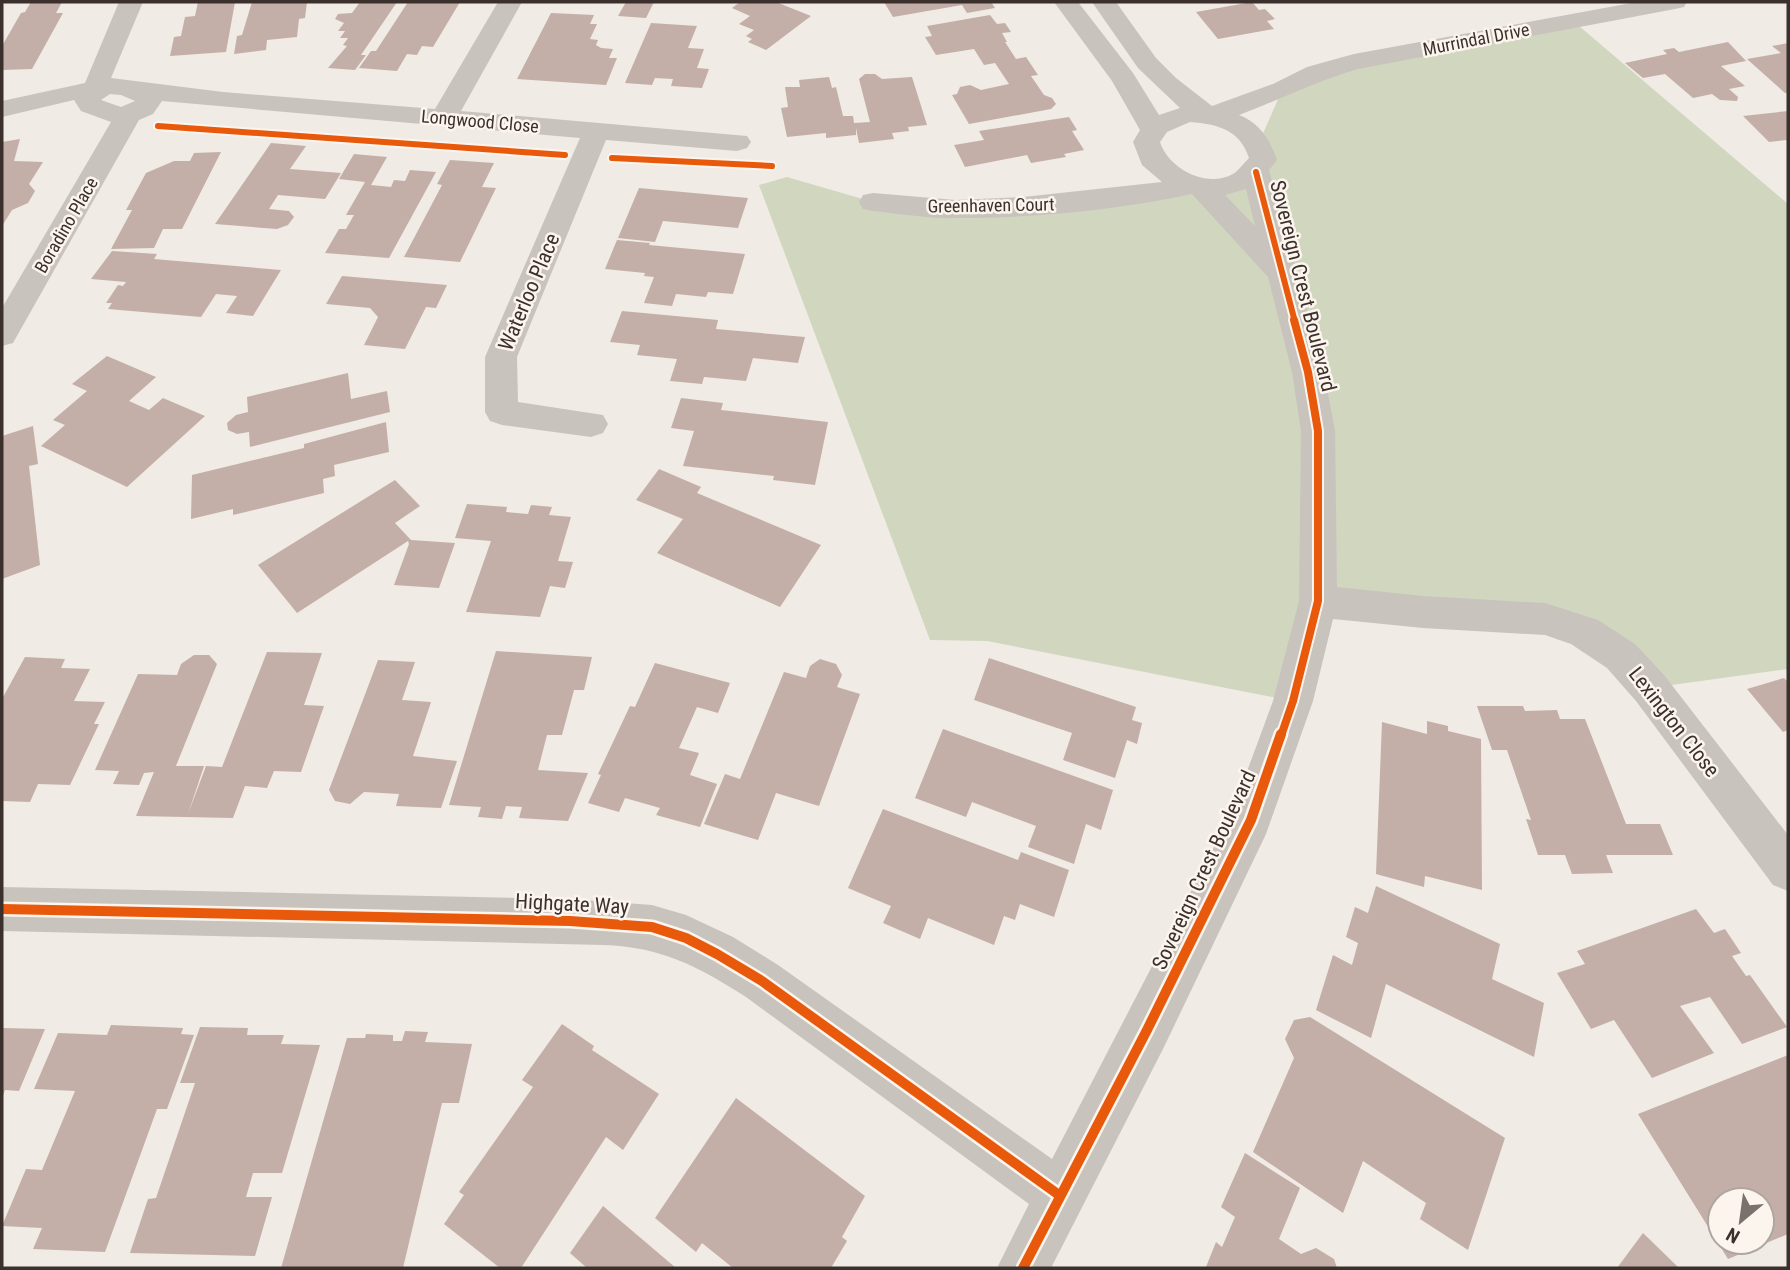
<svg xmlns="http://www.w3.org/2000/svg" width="1790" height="1270" font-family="'Roboto Condensed',sans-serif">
<rect width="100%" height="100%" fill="#f0ebe5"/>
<path fill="#d1d6bf" d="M1572 20 1788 204V669L1650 688 1584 632 1319 601 1293 701 987 641 930 640 759 185 787 177 873 202 934 207 1242 182 1282 90 1293 83Z"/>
<g fill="#c3afa7" fill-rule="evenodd">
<path d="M31 2H62L56 13H63L32 69 2 70V46L21 13 25 12Z"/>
<path d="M198 2H235L226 52 170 56 174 37 181 36 185 17 195 16Z"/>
<path d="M252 2H307L305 18 299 19 297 37 267 40 266 50 234 54 237 36 242 35Z"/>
<path d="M360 2H397L361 55H366L355 70 328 68 347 46 343 45 348 38H340L345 31H338L344 23 335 19 338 14 352 13Z"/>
<path d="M408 2H460L433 47 422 46 417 55 407 54 397 71 359 68 371 51H376Z"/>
<path d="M626 2H654L646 18 618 16Z"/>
<path d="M740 2H776L811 16 766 50 748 42 752 39 746 36 754 30 739 24 750 16 732 8Z"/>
<path d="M884 2H991L995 8 967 13 962 5 893 17Z"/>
<path d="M1252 2 1259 10 1265 9 1275 19 1267 21 1274 29 1218 39 1196 12Z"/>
<path d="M551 13 594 15 590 24H597L590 39 598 40 596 45 601 48 613 49 609 58H617L606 85 517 79Z"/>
<path d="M990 15 997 24 1005 23 1011 32 1002 33 1007 42H1005L1016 59 1026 57 1038 75 1031 76 1044 95 1052 98 1056 104 1051 109 969 124 952 95 957 94 960 87 970 85 981 90 1009 84 995 63 984 65 974 49 936 55 925 37 932 36 927 26Z"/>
<path d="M651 23 697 26 688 48 704 49 697 68 709 69 702 88 671 86 673 79 655 78 652 85 625 83Z"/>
<path d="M1728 42 1746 61 1721 66 1745 86 1729 89 1738 97 1737 101 1720 100 1712 94 1693 98 1665 74 1643 78 1625 63 1667 54 1663 50 1674 48 1679 52Z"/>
<path d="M1788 43V93H1785L1747 59 1781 53 1772 46Z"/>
<path d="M865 74H875L882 79 912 77 927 125 908 127 909 131 892 133 894 139 859 143 856 128V135L826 138V133L787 137 781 108 788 107 785 87H800L799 80 829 77 832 88 836 87 843 116H853L854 123 870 122 859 79Z"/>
<path d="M1788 111V143L1786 140 1769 142 1743 116Z"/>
<path d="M1069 117 1077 130 1072 131 1084 150 1064 154 1066 157 1031 163 1027 155 965 167 954 145 984 140 979 131Z"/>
<path d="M20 139 14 161 43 162 29 184 35 191 28 203 12 210 2 226V142Z"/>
<path d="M271 143 306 146 290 169 341 173 325 199 278 195 269 209 289 211 294 217 288 225 277 229 215 224Z"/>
<path d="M221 152 182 229H163L154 248 111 249 132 210H126L146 173 174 161H190L194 153Z"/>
<path d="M354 154 387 157 371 185 391 187 394 180 405 181 410 170 436 172 389 258 325 253 339 229H346L354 215H346L365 182 339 179Z"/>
<path d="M450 160 494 163 482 187 496 188 460 262 404 257 442 185 437 184Z"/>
<path d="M639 188 748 198 738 228 663 221 655 242 618 238Z"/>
<path d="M617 240 650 243 649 245 745 254 733 294 708 292 706 297 676 294 672 306 644 303 654 277 644 276 645 273 605 269Z"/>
<path d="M112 251 157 254 154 259 281 270 253 316 226 313 237 296 216 294 201 317 108 309 112 303H106L118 285 123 286 126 282 91 279Z"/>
<path d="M342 276 447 285 436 308 426 307 405 349 364 345 378 317 370 308 326 304Z"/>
<path d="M622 311 718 320 716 329 805 337 798 363 753 358 746 381 704 377 702 384 670 381 677 359 637 355 640 345 610 342Z"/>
<path d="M107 356 156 377 129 401 149 410 163 398 205 416 127 487 41 446 65 425 53 420 87 391 72 384Z"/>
<path d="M348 373 351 399 387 391 390 412 250 447 249 432 237 434 228 430 227 423 236 415 248 412 247 397Z"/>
<path d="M681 398 723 403 721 410 828 422 815 485 773 480 774 476 683 466 694 431 671 428Z"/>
<path d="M386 422 389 452 334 465 335 476 323 479 324 493 233 515V509L191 519 192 475 304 448V444Z"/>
<path d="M33 426 38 464 29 466 40 565 2 579V436Z"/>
<path d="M659 469 701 487 697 493 821 545 780 607 657 553 683 519 636 500Z"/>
<path d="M395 480 420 506 395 523 411 540 455 543 439 588 394 585 409 544 408 541 297 613 258 565Z"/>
<path d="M467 504 507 507 506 512 528 514 531 505 552 507 549 515 571 517 558 561 573 562 565 588 550 586 540 617 466 612 491 541 455 538Z"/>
<path d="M496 651 592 657 584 690H574L562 735H547L538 770 588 773 568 821 519 818 522 807 506 806 502 819 478 817 481 807 449 805Z"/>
<path d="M267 652 322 653 304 705 324 706 301 772 274 771 267 788 245 786 233 818 136 816 154 772 144 773 139 785 113 784 119 771 95 770 138 674 177 675 181 664 194 655H209L217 664 176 766H204L188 814 206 766 222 767Z"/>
<path d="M25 657 65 659 61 668 90 669 74 701 105 702 94 724H99L70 785 38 784 30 802 2 801V699Z"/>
<path d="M989 658 1136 707 1132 720 1142 723 1137 744 1127 740 1115 778 1063 760 1072 733 974 700Z"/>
<path d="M820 659 836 664 842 675 837 687 860 694 819 806 776 793 758 840 704 824 725 774 740 779 784 672 806 678 810 666Z"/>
<path d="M378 660 415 662 402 700 431 702 413 756 457 761 441 808 396 806 399 794 364 792 350 804 335 801 329 790Z"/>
<path d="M655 663 730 683 718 713 697 707 679 748 699 753 690 775 717 784 700 827 656 815 660 808 625 798 619 812 588 803 601 775 598 774 630 706 635 707Z"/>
<path d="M1784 678 1788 682V730L1783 732 1747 689Z"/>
<path d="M1477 706H1523L1525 711 1557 710 1560 719H1585L1626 824H1660L1673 855H1606L1613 873 1572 874 1565 855H1538L1526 819 1531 820 1507 750H1492Z"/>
<path d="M1427 721 1448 726V731L1481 739 1482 890 1425 876 1424 887 1376 874 1382 722 1427 734Z"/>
<path d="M943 729 1113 790 1101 830 1086 824 1074 864 1028 847 1036 826 972 802 966 817 915 798Z"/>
<path d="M883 809 1018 860 1021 852 1069 870 1054 917 1020 904 1015 920 1004 916 994 945 928 918 920 939 883 923 891 906 848 888Z"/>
<path d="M1376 886 1500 944 1492 979 1544 1003 1534 1057 1386 984 1371 1038 1316 1010 1333 955 1352 965 1358 943 1346 937 1355 907 1368 913Z"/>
<path d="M1696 909 1714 933 1725 929 1741 953 1732 956 1746 976 1750 975 1787 1027 1742 1044 1710 997 1680 1006 1714 1053 1652 1078 1614 1020 1591 1029 1557 973 1585 964 1577 951Z"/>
<path d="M1310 1017 1505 1138 1468 1250 1420 1219 1426 1203 1363 1161 1343 1213 1253 1152 1294 1058 1285 1039 1294 1020Z"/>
<path d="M562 1024 594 1046 592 1050 659 1094 623 1150 606 1137 521 1268H500L444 1224 464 1195 459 1192 533 1087 522 1080Z"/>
<path d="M111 1025 183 1028 181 1034 194 1035 167 1109H157L105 1252 33 1249 42 1228 2 1226 26 1169 42 1170 75 1091 34 1089 58 1033 107 1035Z"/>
<path d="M200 1027 248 1028 247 1035H284L281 1044 320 1045 282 1173H253L246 1197H272L255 1256 130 1253 148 1199 156 1198 195 1083H180Z"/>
<path d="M2 1028 45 1029 19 1091 5 1090 2 1098Z"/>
<path d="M405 1031 428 1032 425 1042 472 1044 459 1103H442L403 1268H281L347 1038H365L366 1034 393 1035V1041H402Z"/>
<path d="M1788 1055V1234L1728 1259 1638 1114ZM1720 1200H1762V1242H1720Z"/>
<path d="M736 1098 865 1196 842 1237 847 1241 831 1268H733L702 1243 696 1252 655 1218Z"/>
<path d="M1245 1153 1300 1188 1279 1239 1301 1254 1316 1248 1334 1259 1337 1268 1206 1267 1216 1242 1222 1247 1235 1217 1221 1207Z"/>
<path d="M603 1206 676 1268H587L570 1253Z"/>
<path d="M1643 1233 1679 1268H1617Z"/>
</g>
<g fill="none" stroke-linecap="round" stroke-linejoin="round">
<g fill="#c9c3be" fill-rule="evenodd">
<path d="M119 2H143L111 78 223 92 435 109 498 2H522L461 111 747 136 751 142 747 148 737 151 606 140 517 357 518 402 603 415 608 424 603 433 591 437 502 425 490 421 485 412V357L580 138 162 101 153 114 139 120 13 343 2 346V308L111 122 81 111 74 100 2 117V101L85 83ZM110 94 121 95 135 101 121 107 101 100Z"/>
<path d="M1054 2H1078L1133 73 1159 115 1180 108 1138 68 1092 2H1116L1156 58 1176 78 1212 106 1273 84 1307 67 1354 54 1637 2H1687L1684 7 1675 9 1358 69C1317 81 1279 100 1239 115 1260 123 1270 140 1277 160L1269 170 1324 372 1335 431 1337 587 1423 596 1545 603 1598 620 1635 644 1664 675 1788 835V891L1773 885 1636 701 1607 668 1571 644 1545 635 1423 628 1333 619 1313 701 1266 834 1164 1047 1051 1268H997L1029 1204 746 997C697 966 662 947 603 945L2 931V887L570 899 652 905 686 915 733 937 778 965 1052 1159 1232 812 1273 701 1299 601 1301 431 1292 372 1268 277 1192 194C1118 210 1034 218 958 218 930 219 901 214 873 211L863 209 859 202 863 195 873 193 956 200 1023 197 1162 182 1142 165 1133 142 1140 130 1112 81ZM1190 122C1218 124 1240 130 1249 158 1244 163 1238 171 1233 174 1206 189 1168 168 1160 142L1167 132ZM1246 189 1255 226 1225 195Z"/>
</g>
<defs>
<g id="cycleway-far2">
<path d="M158 126 565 155"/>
<path d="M612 158 772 166"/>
<path d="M1256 172 1295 322"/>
</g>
<path id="cycleway-far1" d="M1281 736 1293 701 1318 601V431L1308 372 1294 320"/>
<g id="cycleway">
<path d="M2 909 570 921 652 927 686 938 717 954 762 981 1059 1195"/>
<path d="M1023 1268 1147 1030 1251 820 1281 734"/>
</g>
</defs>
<use href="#cycleway-far2" stroke="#fbf5ee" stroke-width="10"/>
<use href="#cycleway-far1" stroke="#fbf5ee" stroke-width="12"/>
<use href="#cycleway" stroke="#fbf5ee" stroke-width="15"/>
<use href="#cycleway-far2" stroke="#e8590c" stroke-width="6"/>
<use href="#cycleway-far1" stroke="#e8590c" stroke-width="8"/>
<use href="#cycleway" stroke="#e8590c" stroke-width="10"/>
</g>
<g text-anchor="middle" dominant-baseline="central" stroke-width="5" stroke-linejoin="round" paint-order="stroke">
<g font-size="18" fill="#3b302b" stroke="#fbf5ee">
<text transform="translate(1476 39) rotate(-11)">Murrindal Drive</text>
<text transform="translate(480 121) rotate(5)">Longwood Close</text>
<text transform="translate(991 205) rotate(-1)">Greenhaven Court</text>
<text transform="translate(66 225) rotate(-60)">Boradino Place</text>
</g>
<g font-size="21" fill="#3b302b" stroke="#fbf5ee">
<text transform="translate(1303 286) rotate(76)">Sovereign Crest Boulevard</text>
<text transform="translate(529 292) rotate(-67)">Waterloo Place</text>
<text transform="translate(1674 722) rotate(52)">Lexington Close</text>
<text transform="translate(1204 870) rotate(-65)">Sovereign Crest Boulevard</text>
<text transform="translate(572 904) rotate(3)">Highgate Way</text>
</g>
</g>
<rect width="1790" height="1270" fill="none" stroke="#3b302b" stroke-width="7"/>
<g transform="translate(1741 1221) rotate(209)"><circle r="33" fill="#fbf5ee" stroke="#aea6a0" stroke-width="2"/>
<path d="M0-5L12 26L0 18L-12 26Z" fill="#7a716c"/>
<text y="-10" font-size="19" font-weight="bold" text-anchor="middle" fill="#3b302b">N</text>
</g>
</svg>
